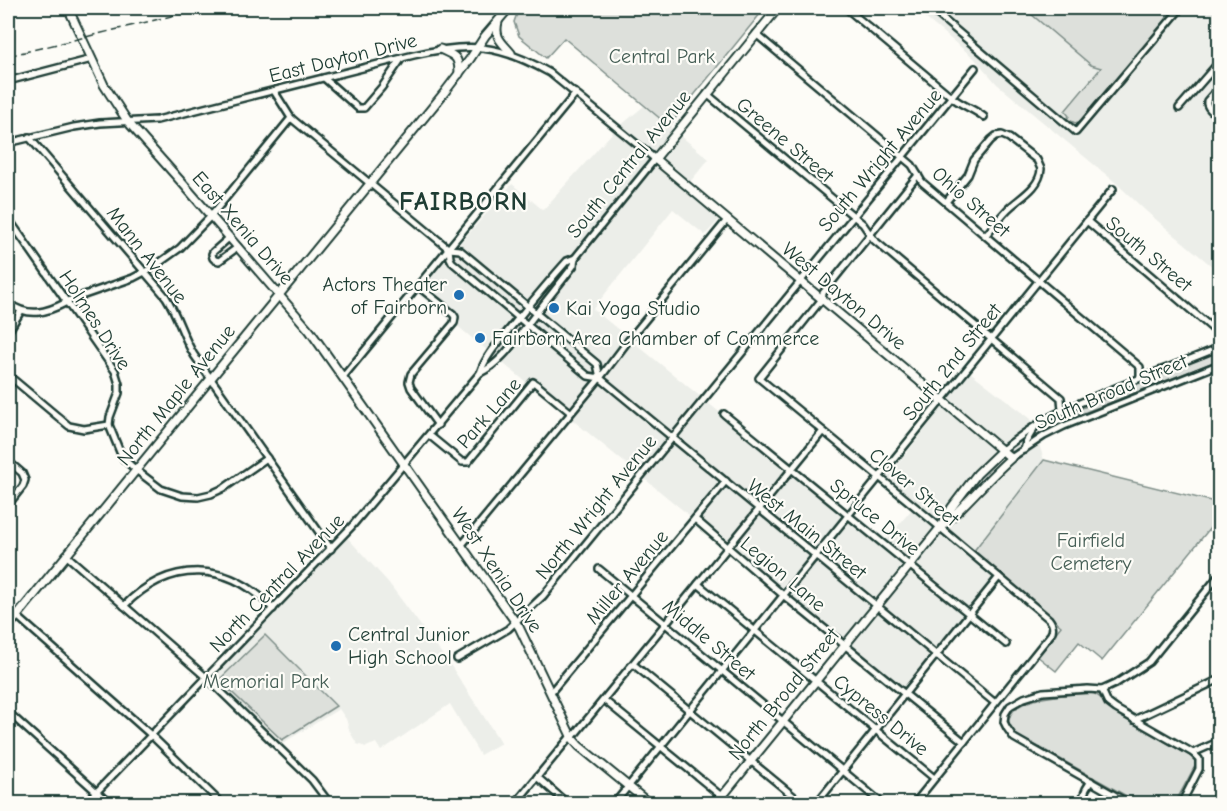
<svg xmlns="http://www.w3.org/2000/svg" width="1227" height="811" font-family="'Comic Neue',sans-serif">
<rect width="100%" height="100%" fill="#fdfcf7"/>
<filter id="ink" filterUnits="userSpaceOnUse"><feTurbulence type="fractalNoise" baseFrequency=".0167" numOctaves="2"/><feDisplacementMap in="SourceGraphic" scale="12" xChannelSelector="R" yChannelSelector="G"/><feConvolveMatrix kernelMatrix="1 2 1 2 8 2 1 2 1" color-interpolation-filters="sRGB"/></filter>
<g filter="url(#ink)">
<g fill="#eceee9">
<path d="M913 8H1219V272L1147 212 1115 182 997 84 974 58Z"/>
<path d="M644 106 709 159 689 183 724 214 705 235 673 209 593 309 882 545 917 503 887 478 970 372 1031 419 1044 460 973 551 999 574 903 690 417 293 512 184 543 210 613 132Z"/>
<path d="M344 534 388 582 451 666 501 743 480 755 450 704 381 751 376 743 366 747 357 744 350 732 346 719 339 709 278 746 206 679Z"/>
</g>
<g fill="#dde0db" stroke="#7e8e88" stroke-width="1.5">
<path d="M519 8H765L669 126 564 38 546 58 519 36 514 22Z"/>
<path d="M1024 8H1178L1081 121 1075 123 1067 119 1069 116 1065 111 1101 68 1091 65Z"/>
<path d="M1219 351V360L1081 414 1072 412 1104 399 1116 391Z"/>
<path d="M1044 460 1219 503V517L1102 661 1079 642 1056 671 1037 656 1061 626 973 552Z"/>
<path d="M265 635 336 706 282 740 219 680Z"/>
<path d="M1093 693C1103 697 1109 708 1118 715L1194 758 1196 764 1175 803H1139L1030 742 1029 743C1020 738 1008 732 1009 720 1011 695 1075 694 1093 693Z"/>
</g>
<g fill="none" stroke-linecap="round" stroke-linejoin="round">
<defs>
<g id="minor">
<path d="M846 8 953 98C963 106 974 109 984 117"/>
<path d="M926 8 937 14 1076 132 1181 8"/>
<path d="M756 34 912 165 922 182 1140 367V378"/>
<path d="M324 78 358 108H364L382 87 402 58"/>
<path d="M8 81 92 59"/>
<path d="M1220 86 1207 101C1206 108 1214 113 1220 117"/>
<path d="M274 91 291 118 449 249 460 250 597 364 600 378"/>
<path d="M707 94 863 224 874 240 1061 398 1062 411"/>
<path d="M1179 108 1220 61"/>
<path d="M29 137 166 297C178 316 183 337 194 355L331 549"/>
<path d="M8 143 74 127 100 123 157 120 414 55C470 42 499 44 550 73L655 159 575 258 567 261C548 282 530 304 512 326 500 341 486 355 480 373L352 526 85 804"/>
<path d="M946 202 968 175 974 160 991 140 996 136 1002 135 1009 138 1037 160 1041 169C1040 188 1019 198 1008 209 1000 217 993 227 986 235"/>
<path d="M8 218 115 371 119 384V393L110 417 109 425 120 452 124 459 136 470 161 489 182 496 198 497 211 494 224 488 267 458"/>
<path d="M1087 221 1220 335"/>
<path d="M230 237 213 252 212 254 213 258 215 260 219 261 238 247"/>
<path d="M449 249 450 258 452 262 588 376 600 378 995 703"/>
<path d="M418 286 453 314 455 317 454 323 411 374 409 382 411 388 438 425"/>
<path d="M67 301 133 278 152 268 180 248 211 216 291 118"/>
<path d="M8 303C29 318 46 313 67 302"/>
<path d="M8 332 21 311"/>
<path d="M480 373C500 364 515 341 528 324 543 304 559 285 574 265L575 258"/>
<path d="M8 375 69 426 84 429 109 425"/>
<path d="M343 377 576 93"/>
<path d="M724 414 1006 644"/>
<path d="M429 435 462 462H468L533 382 536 384 570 412"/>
<path d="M1002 450C1019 437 1036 424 1056 414 1109 388 1165 370 1220 347"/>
<path d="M1024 450 1026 442 1035 427"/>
<path d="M1011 458 1044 436 1064 426 1220 364"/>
<path d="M8 461 22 473 25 480 23 486 8 505"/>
<path d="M695 519 783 595 964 742"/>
<path d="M461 546 600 378 628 341 727 220"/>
<path d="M66 555 208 679 312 780 330 804"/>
<path d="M599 569 883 804"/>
<path d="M698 584 934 778"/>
<path d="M124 606C170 559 229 561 273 609"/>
<path d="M8 608 151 735 222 804"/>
<path d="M457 659 508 629 543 596 975 68"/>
<path d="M633 664 803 804"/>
<path d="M1102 690 1108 703 1116 709 1193 753 1199 759V769L1181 804"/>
<path d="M551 692 726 481"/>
<path d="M604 700 731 804"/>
<path d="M8 712 110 804"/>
<path d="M1134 720 1220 679"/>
<path d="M572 738 823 431"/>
<path d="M1193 753 1220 741"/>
<path d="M537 777 568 804"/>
<path d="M515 804 571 736"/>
<path d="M614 804 1113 189"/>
<path d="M816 804 999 577"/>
<path d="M914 804 1051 634C1054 628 1053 624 1049 619L924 514 759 378 822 299 823 293 918 175"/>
<path d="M1080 804 1086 789 1091 781"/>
<path d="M1130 804 1014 738 1007 728 1004 722 1005 714 1010 706 1024 698 1043 692 1088 689 1102 690 1115 684 1149 662 1220 574"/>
</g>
<g id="major">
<path d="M68 8 104 85 128 122 185 186 310 331 519 627 572 738 579 746 650 804"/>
<path d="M778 8 655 159 1011 458C986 480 965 506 940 528"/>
<path d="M498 22C494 38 502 42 511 53"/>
<path d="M440 49C455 56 459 56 459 74"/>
<path d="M8 627 444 93 470 59 485 36 509 8"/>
<path d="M716 804 940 528 952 507 977 474 1002 450"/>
</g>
</defs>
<use href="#minor" stroke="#1f3d34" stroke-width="10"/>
<use href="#major" stroke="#1f3d34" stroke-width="11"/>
<use href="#minor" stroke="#fdfcf7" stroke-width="5"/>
<use href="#major" stroke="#fdfcf7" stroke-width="7"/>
<path stroke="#1f3d34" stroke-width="1.5" stroke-dasharray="9 4.5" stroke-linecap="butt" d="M8 56 204 8"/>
</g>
</g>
<g fill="#1f6fb2" stroke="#fdfcf7" stroke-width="2">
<circle cx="459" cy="295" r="6"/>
<circle cx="554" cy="308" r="6"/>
<circle cx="480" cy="338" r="6"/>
<circle cx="336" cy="646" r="6"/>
</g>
<g text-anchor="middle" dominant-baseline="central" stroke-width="4.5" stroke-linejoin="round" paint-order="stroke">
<g font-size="20" fill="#455e55" stroke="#fdfcf7">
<text x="662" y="56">Central Park</text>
<text x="1091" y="540">Fairfield<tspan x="1091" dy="23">Cemetery</tspan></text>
<text x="266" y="681">Memorial Park</text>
</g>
<g font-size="20" fill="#1f3d34" stroke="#fdfcf7">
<text transform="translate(343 58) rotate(-14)">East Dayton Drive</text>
<text transform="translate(785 140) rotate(40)">Greene Street</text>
<text transform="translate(880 160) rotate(-50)">South Wright Avenue</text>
<text transform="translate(629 164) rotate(-51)">South Central Avenue</text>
<text transform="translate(971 202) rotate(41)">Ohio Street</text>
<text transform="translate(243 228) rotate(49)">East Xenia Drive</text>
<text transform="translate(1149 254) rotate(40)">South Street</text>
<text transform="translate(147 255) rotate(52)">Mann Avenue</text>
<text transform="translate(844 296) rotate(40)">West Dayton Drive</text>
<text transform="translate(95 320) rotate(57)">Holmes Drive</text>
<text transform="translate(952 362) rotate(-51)">South 2nd Street</text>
<text transform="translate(1111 392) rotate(-23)">South Broad Street</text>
<text transform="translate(176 395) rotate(-51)">North Maple Avenue</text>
<text transform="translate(489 413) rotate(-49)">Park Lane</text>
<text transform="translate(914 487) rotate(40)">Clover Street</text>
<text transform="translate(596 507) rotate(-51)">North Wright Avenue</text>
<text transform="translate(875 517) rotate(39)">Spruce Drive</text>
<text transform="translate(807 529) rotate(39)">West Main Street</text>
<text transform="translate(497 570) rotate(56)">West Xenia Drive</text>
<text transform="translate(783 574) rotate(40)">Legion Lane</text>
<text transform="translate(627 577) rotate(-50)">Miller Avenue</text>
<text transform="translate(277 583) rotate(-46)">North Central Avenue</text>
<text transform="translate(709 640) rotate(40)">Middle Street</text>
<text transform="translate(784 694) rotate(-51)">North Broad Street</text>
<text transform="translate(881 715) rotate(39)">Cypress Drive</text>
</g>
<g font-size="20" fill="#1f3d34" stroke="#fdfcf7" text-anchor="start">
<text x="447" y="284" text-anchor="end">Actors Theater<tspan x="447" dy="23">of Fairborn</tspan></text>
<text x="566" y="308">Kai Yoga Studio</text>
<text x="492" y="338">Fairborn Area Chamber of Commerce</text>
<text x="348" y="634">Central Junior<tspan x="348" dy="23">High School</tspan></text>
</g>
<g font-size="26" font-weight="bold" letter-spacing="1.5" fill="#1f3d34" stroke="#fdfcf7">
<text x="464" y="202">FAIRBORN</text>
</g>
</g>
<rect width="1227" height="811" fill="none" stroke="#fdfcf7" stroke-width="30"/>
<rect x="15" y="15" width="1197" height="781" fill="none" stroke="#1f3d34" stroke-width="2" filter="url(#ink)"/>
</svg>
